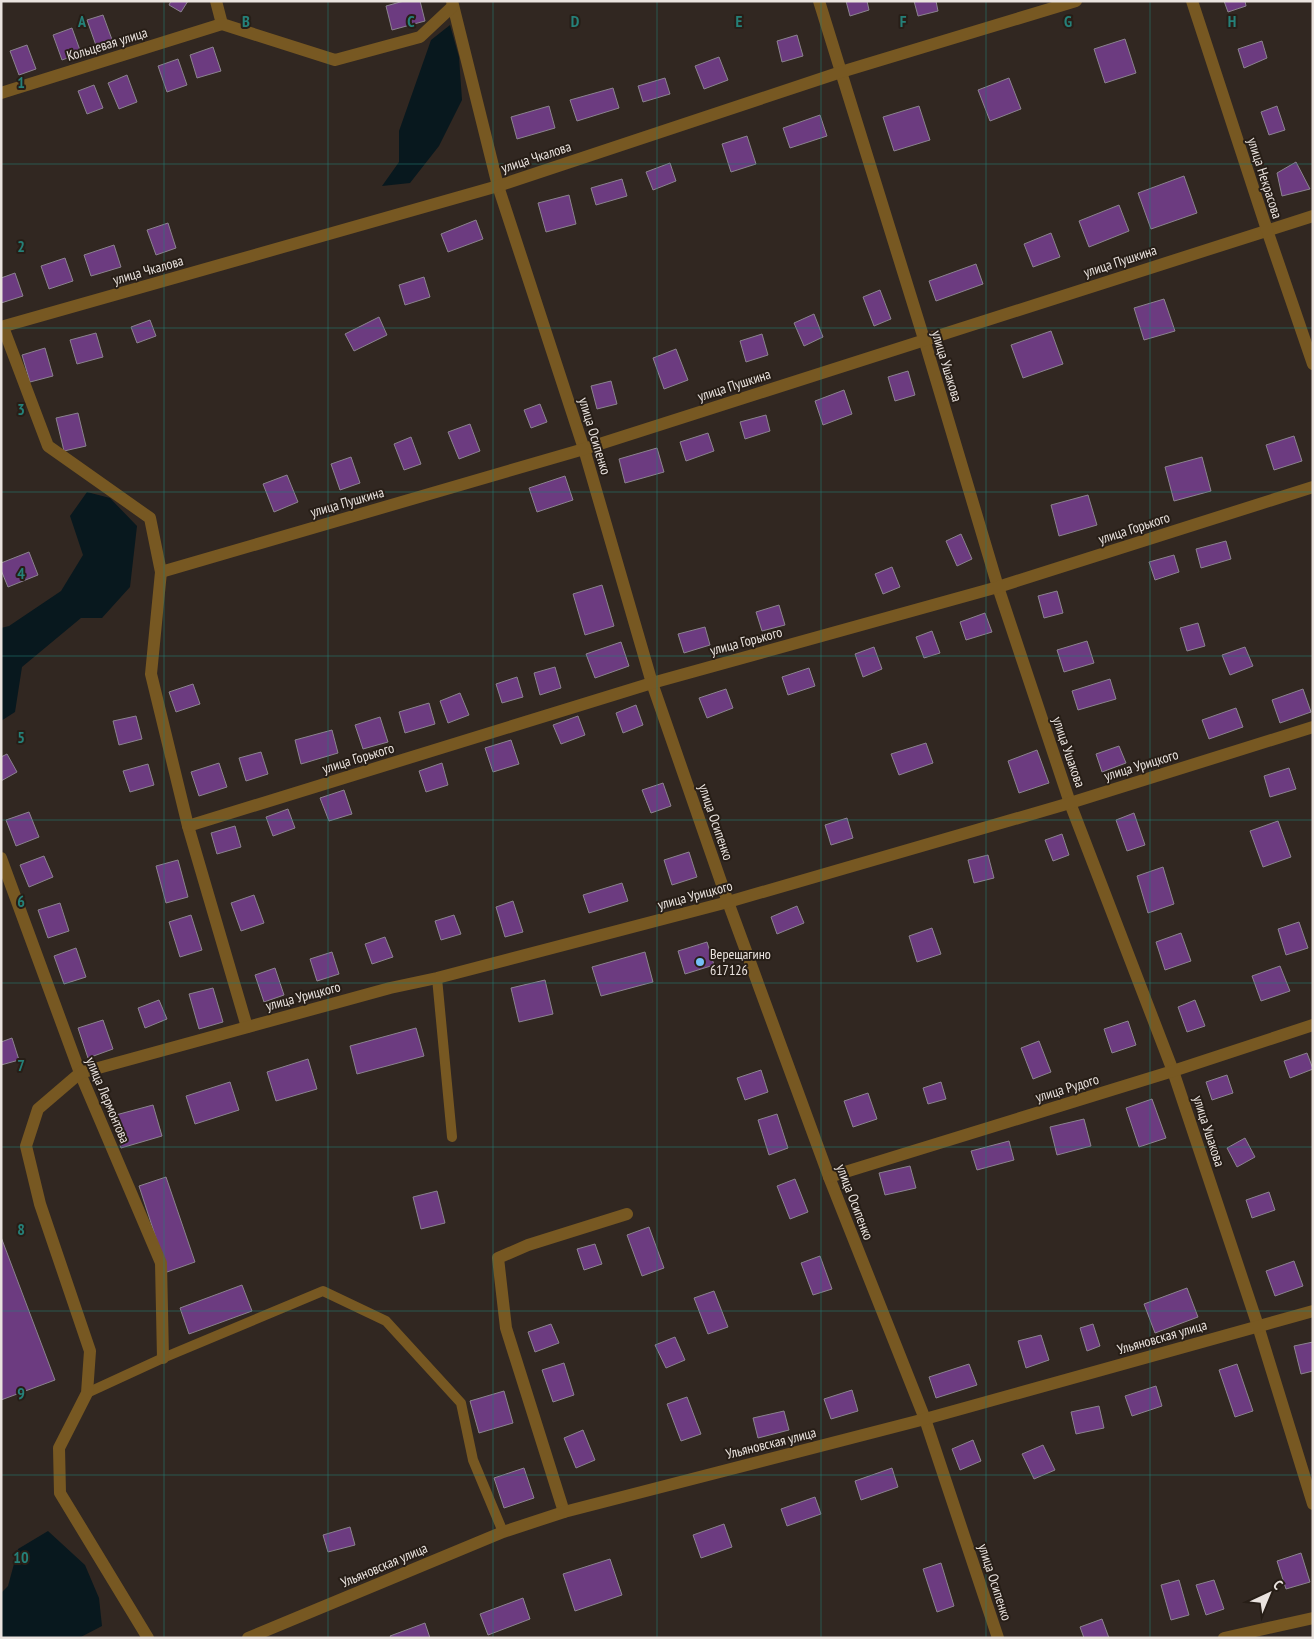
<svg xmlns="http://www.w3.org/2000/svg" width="1314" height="1639" font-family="'PT Sans Narrow',sans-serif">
<rect width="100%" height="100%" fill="#312721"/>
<g fill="#08181e">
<path d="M450 25 459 57 462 100 439 146 410 183 382 186 399 162V131L431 40Z"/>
<path d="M87 492 110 498 137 526 130 587 102 618H81L22 667 15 712 1 721V628L9 626 61 591 83 555 70 516Z"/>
<path d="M48 1531 85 1565 99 1598 102 1626 79 1638H1V1593L8 1586 18 1549Z"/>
</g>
<g fill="#6c3b80" stroke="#8b838e">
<path d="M171 1H188L181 12 169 5Z"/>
<path d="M404 1H420L425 21 392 30 386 6Z"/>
<path d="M846 1H867L869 10 850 16Z"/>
<path d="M914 1H936L938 11 918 16Z"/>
<path d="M1224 1H1245L1246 6 1228 12Z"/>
<path d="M103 15 114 45 98 51 87 20Z"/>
<path d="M72 28 81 53 62 60 53 35Z"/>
<path d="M797 35 803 56 782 62 777 41Z"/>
<path d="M1125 39 1136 73 1105 83 1094 49Z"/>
<path d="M1262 41 1267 58 1244 68 1238 49Z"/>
<path d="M27 45 36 69 19 75 10 51Z"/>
<path d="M213 47 221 71 197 78 190 55Z"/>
<path d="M719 57 728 80 704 89 695 66Z"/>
<path d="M178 59 187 85 167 92 158 66Z"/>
<path d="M127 75 137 102 119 109 108 83Z"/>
<path d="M665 78 670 94 643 102 638 86Z"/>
<path d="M1009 78 1021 109 990 121 978 90Z"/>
<path d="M94 85 103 108 87 114 78 91Z"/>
<path d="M613 88 619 108 577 121 570 100Z"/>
<path d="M549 106 555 128 517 139 511 117Z"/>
<path d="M919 106 930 140 894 151 883 117Z"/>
<path d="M1277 106 1285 130 1269 135 1261 112Z"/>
<path d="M820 115 827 136 790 148 783 128Z"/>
<path d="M747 136 756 164 731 172 722 144Z"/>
<path d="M1296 162 1310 189 1282 196 1277 173Z"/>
<path d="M670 163 676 181 653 190 646 172Z"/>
<path d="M1184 176 1197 213 1151 229 1138 193Z"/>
<path d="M622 179 627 196 596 205 591 188Z"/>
<path d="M569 195 576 224 546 232 538 203Z"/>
<path d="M1119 205 1129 231 1089 247 1079 221Z"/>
<path d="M476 220 483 239 448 252 441 234Z"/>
<path d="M168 223 176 248 156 255 147 230Z"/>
<path d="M1051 233 1060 257 1033 267 1024 244Z"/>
<path d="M114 245 121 267 91 276 84 255Z"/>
<path d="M65 258 73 281 49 289 41 266Z"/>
<path d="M976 264 983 284 936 301 929 281Z"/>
<path d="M15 273 23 296 1 303V278Z"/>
<path d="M424 277 430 297 405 305 399 285Z"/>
<path d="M880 290 891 319 874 326 863 297Z"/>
<path d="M1164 299 1175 331 1144 340 1134 308Z"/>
<path d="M814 314 823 337 804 346 794 323Z"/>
<path d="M379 317 387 335 354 351 345 334Z"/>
<path d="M150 320 156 336 137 343 131 327Z"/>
<path d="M1051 331 1063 364 1023 378 1011 345Z"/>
<path d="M96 333 103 357 77 364 70 340Z"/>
<path d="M762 334 768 355 746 362 740 341Z"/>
<path d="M45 348 53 376 30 382 22 355Z"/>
<path d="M676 349 688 380 664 389 653 358Z"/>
<path d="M908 371 915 395 895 401 888 377Z"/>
<path d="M611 381 617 404 597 409 591 386Z"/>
<path d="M844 390 852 414 823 425 815 401Z"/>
<path d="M540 404 547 422 531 428 524 410Z"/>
<path d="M78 413 86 446 64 451 56 418Z"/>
<path d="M766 415 770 431 745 439 740 422Z"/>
<path d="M470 424 480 451 459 459 448 432Z"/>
<path d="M708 433 714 451 686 461 680 442Z"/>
<path d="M1294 436 1302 461 1274 470 1266 445Z"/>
<path d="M411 437 421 464 404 470 394 444Z"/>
<path d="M657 448 664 472 625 483 619 459Z"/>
<path d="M351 457 360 483 340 490 331 464Z"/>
<path d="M1202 457 1211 491 1174 501 1165 467Z"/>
<path d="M287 475 298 502 274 512 263 484Z"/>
<path d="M565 476 573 500 537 512 529 488Z"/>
<path d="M1088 495 1097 525 1059 536 1051 505Z"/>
<path d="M961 534 972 559 957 566 946 541Z"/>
<path d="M1226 541 1231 559 1201 568 1196 549Z"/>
<path d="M29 552 38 575 8 587 1 570V563Z"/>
<path d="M1174 555 1179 572 1155 580 1149 562Z"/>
<path d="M892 567 900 587 883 594 875 574Z"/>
<path d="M602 585 614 626 585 635 573 594Z"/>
<path d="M1057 591 1063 613 1044 618 1038 596Z"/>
<path d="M779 605 785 625 762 631 756 612Z"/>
<path d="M985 613 992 632 966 640 960 622Z"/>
<path d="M1198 623 1205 646 1187 651 1180 628Z"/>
<path d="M705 627 710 645 684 653 678 634Z"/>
<path d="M932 631 940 653 924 658 916 637Z"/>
<path d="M1087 641 1094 663 1064 672 1057 650Z"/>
<path d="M621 642 629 666 595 678 586 654Z"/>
<path d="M874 647 882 669 863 677 855 654Z"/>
<path d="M1245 647 1253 666 1230 675 1222 655Z"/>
<path d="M555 667 561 688 540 695 534 673Z"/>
<path d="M809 668 815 686 788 695 782 677Z"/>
<path d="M517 677 523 697 502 703 496 684Z"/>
<path d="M1110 679 1116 699 1078 710 1072 691Z"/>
<path d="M193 684 200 704 176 712 169 692Z"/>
<path d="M726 689 733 708 707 718 699 698Z"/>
<path d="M1303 689 1311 712 1280 723 1272 700Z"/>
<path d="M460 693 469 715 448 723 440 701Z"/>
<path d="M429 703 435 724 405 733 399 712Z"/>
<path d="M636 705 643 725 623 733 616 713Z"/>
<path d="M1236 708 1243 727 1209 739 1202 720Z"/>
<path d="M136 716 142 739 119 745 113 721Z"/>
<path d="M578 716 585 735 561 744 553 725Z"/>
<path d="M380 717 388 742 363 749 355 725Z"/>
<path d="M332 730 338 753 301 764 295 740Z"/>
<path d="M511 740 519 764 493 772 485 748Z"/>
<path d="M926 743 933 763 899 775 891 754Z"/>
<path d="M1119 746 1126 763 1102 772 1096 754Z"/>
<path d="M1037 750 1049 783 1019 793 1008 761Z"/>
<path d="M261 752 268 774 246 781 239 758Z"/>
<path d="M7 754 17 772 1 781V757Z"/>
<path d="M219 763 227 787 199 796 191 772Z"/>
<path d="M442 763 448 785 426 792 419 771Z"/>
<path d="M148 764 154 785 130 792 123 771Z"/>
<path d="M1289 768 1296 789 1270 797 1264 776Z"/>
<path d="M663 783 671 806 651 813 642 790Z"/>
<path d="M344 790 352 814 329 821 320 798Z"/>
<path d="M288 809 295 828 273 836 266 817Z"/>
<path d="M29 812 39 837 16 846 6 820Z"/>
<path d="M1134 813 1145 845 1127 851 1116 820Z"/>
<path d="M847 818 853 838 831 845 825 825Z"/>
<path d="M1278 821 1291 857 1263 867 1250 831Z"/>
<path d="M235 826 241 847 217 854 211 833Z"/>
<path d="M1062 834 1069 855 1053 861 1045 840Z"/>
<path d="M689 852 697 877 672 885 664 860Z"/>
<path d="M988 855 994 878 974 883 968 860Z"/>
<path d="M44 856 53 877 29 887 20 865Z"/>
<path d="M178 860 188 897 166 903 156 866Z"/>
<path d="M1163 867 1174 904 1148 913 1137 876Z"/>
<path d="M622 883 628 901 589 913 583 895Z"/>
<path d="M254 895 264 923 241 931 231 903Z"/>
<path d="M513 901 523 932 505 937 496 907Z"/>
<path d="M60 903 69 931 48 938 38 910Z"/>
<path d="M797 906 804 923 777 934 771 917Z"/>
<path d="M191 915 202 950 180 957 169 922Z"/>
<path d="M454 915 461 934 441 940 435 921Z"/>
<path d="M1299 922 1308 948 1286 955 1278 929Z"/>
<path d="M932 928 941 954 917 962 909 936Z"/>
<path d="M1181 933 1191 961 1165 970 1156 942Z"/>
<path d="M385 937 393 957 372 964 365 944Z"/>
<path d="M707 942 714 965 685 974 678 951Z"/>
<path d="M76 948 86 977 64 984 54 956Z"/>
<path d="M332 952 339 974 317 981 310 959Z"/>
<path d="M645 952 653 982 601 996 592 967Z"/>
<path d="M1280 966 1290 991 1261 1001 1252 976Z"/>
<path d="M275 968 284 995 264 1002 255 975Z"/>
<path d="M545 980 553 1014 519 1022 511 988Z"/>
<path d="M213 988 223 1022 199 1029 189 994Z"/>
<path d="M159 1000 167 1019 145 1028 138 1008Z"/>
<path d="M1195 1000 1205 1026 1187 1032 1178 1007Z"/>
<path d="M103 1020 113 1049 88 1058 78 1028Z"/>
<path d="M1128 1021 1136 1045 1112 1053 1104 1029Z"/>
<path d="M416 1028 424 1056 357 1074 350 1046Z"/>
<path d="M12 1038 19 1060 1 1065V1042Z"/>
<path d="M1039 1041 1051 1072 1033 1079 1021 1048Z"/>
<path d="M1307 1053 1313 1069 1290 1078 1284 1061Z"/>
<path d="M308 1059 317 1089 276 1101 267 1072Z"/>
<path d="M761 1070 768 1092 745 1100 737 1078Z"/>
<path d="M1227 1075 1233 1093 1212 1100 1206 1082Z"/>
<path d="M230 1082 239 1110 195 1124 186 1096Z"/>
<path d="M941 1082 946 1099 928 1104 923 1088Z"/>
<path d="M868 1093 877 1119 853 1127 844 1101Z"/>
<path d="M1152 1099 1166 1138 1139 1147 1126 1108Z"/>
<path d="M153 1105 162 1136 121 1148 112 1116Z"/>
<path d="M777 1114 788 1148 769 1155 758 1120Z"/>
<path d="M1084 1119 1091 1146 1057 1155 1050 1127Z"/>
<path d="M1245 1138 1255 1157 1237 1167 1227 1148Z"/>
<path d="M1009 1141 1014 1160 977 1170 971 1151Z"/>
<path d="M910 1166 916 1188 885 1195 879 1173Z"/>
<path d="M166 1177 195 1262 167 1272 139 1186Z"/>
<path d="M795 1179 808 1212 790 1219 777 1186Z"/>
<path d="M437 1191 445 1223 421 1229 413 1197Z"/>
<path d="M1269 1192 1275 1210 1252 1218 1246 1200Z"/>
<path d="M649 1227 664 1268 642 1276 627 1235Z"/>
<path d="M1 1237 55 1380 1 1400Z"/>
<path d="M595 1244 602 1264 584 1270 577 1249Z"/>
<path d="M820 1256 832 1289 813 1295 801 1263Z"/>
<path d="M1294 1261 1303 1286 1275 1296 1266 1271Z"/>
<path d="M242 1285 252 1311 189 1334 180 1308Z"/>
<path d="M1187 1288 1198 1317 1155 1333 1144 1304Z"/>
<path d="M714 1291 728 1327 708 1334 694 1298Z"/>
<path d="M551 1324 559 1343 535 1352 528 1332Z"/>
<path d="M1093 1324 1100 1346 1087 1351 1080 1328Z"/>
<path d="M1041 1335 1049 1360 1026 1368 1018 1341Z"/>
<path d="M675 1337 685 1360 666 1368 655 1345Z"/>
<path d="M1313 1342V1371L1301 1374 1294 1346Z"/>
<path d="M564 1363 574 1395 553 1402 542 1370Z"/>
<path d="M969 1364 977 1385 936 1398 929 1377Z"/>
<path d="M1237 1364 1253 1411 1235 1417 1219 1370Z"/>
<path d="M1156 1386 1162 1406 1132 1416 1125 1396Z"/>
<path d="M852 1390 858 1411 831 1419 824 1399Z"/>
<path d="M504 1391 513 1423 479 1433 470 1401Z"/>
<path d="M687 1397 701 1434 681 1441 667 1404Z"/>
<path d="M1099 1406 1104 1428 1076 1434 1071 1412Z"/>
<path d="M784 1411 789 1430 758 1438 753 1418Z"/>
<path d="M583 1430 595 1460 576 1468 564 1438Z"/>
<path d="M973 1440 981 1461 960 1470 952 1449Z"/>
<path d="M1043 1445 1055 1470 1034 1479 1022 1454Z"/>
<path d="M524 1468 534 1498 504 1508 494 1478Z"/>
<path d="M892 1468 898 1487 861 1500 855 1481Z"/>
<path d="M815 1497 821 1514 787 1526 781 1509Z"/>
<path d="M724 1524 732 1547 701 1558 693 1535Z"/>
<path d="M350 1527 355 1545 328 1552 323 1535Z"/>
<path d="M1301 1553 1310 1582 1286 1589 1277 1561Z"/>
<path d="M610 1559 622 1595 575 1611 563 1574Z"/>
<path d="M941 1563 954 1606 937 1612 923 1569Z"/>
<path d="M1179 1580 1189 1615 1171 1620 1161 1585Z"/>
<path d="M1214 1580 1224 1609 1206 1615 1196 1585Z"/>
<path d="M523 1598 530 1619 488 1635 480 1614Z"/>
<path d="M1102 1619 1109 1638H1084L1080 1627Z"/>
<path d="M425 1623 430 1638H391L390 1636Z"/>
</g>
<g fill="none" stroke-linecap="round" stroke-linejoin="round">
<g stroke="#775822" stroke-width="10">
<path d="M437 978 452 1137"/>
<path d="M87 1393 163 1358 323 1291 386 1321 461 1403 473 1460 503 1532"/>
</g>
<g stroke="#775822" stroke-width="12">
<path d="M216 1 222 24"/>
<path d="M452 1 498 186 584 449 652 683 728 902 829 1177 925 1419 998 1638"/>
<path d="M819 1 924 339 998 587 1070 803 1173 1071 1258 1326 1313 1504"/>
<path d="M1 93 222 24 335 60 420 37 453 6"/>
<path d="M1 327 498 186 841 72 1076 1"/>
<path d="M3 327 48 446 150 518 161 572 151 674 188 826 247 1027"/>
<path d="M161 572 584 449 1313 216"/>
<path d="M188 826 652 683 998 587 1313 487"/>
<path d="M1 858 80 1073 161 1263 163 1358"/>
<path d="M829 1177 1173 1071 1313 1025"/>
<path d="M564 1512 506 1328 498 1258 528 1245 627 1214"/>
<path d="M148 1638 60 1493 59 1448 87 1393 90 1351 40 1204 26 1146 38 1109 80 1073 390 988 437 978 728 902 1070 803 1313 727"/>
<path d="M1224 1638 1313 1618"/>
</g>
<g stroke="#775822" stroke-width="12">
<path d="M1192 1 1267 230 1313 364"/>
<path d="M248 1638 503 1532 564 1512 925 1419 1313 1311"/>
</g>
</g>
<path fill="none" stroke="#258179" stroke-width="1" stroke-opacity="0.55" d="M164 1V1638M328 1V1638M493 1V1638M657 1V1638M821 1V1638M986 1V1638M1150 1V1638M1 164H1313M1 328H1313M1 492H1313M1 656H1313M1 820H1313M1 983H1313M1 1147H1313M1 1311H1313M1 1475H1313"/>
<circle fill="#76c0f7" stroke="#271e17" stroke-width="2" cx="700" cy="962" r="5"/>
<g text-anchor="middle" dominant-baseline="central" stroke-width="4" stroke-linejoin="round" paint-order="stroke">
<g font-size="14" fill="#eae3df" stroke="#271e17">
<text transform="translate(107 44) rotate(-17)">Кольцевая улица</text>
<text transform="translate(536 157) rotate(-18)">улица Чкалова</text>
<text transform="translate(1265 178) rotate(72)">улица Некрасова</text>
<text transform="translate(1120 261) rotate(-18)">улица Пушкина</text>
<text transform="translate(148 270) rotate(-16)">улица Чкалова</text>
<text transform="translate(947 366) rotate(73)">улица Ушакова</text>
<text transform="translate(734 385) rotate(-18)">улица Пушкина</text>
<text transform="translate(595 436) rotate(73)">улица Осипенко</text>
<text transform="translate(347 502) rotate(-16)">улица Пушкина</text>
<text transform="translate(1134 528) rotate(-18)">улица Горького</text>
<text transform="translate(746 641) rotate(-15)">улица Горького</text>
<text transform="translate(1069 752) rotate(71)">улица Ушакова</text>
<text transform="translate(358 758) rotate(-17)">улица Горького</text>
<text transform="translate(1141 765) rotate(-17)">улица Урицкого</text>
<text transform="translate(716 822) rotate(71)">улица Осипенко</text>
<text transform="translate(695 895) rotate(-15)">улица Урицкого</text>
<text transform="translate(303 996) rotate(-15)">улица Урицкого</text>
<text transform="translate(1067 1088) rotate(-17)">улица Рудого</text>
<text transform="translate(108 1100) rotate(67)">улица Лермонтова</text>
<text transform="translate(1209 1131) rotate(72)">улица Ушакова</text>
<text transform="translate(855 1202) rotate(69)">улица Осипенко</text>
<text transform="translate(1162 1337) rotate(-16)">Ульяновская улица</text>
<text transform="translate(771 1443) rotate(-14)">Ульяновская улица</text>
<text transform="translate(384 1565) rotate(-23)">Ульяновская улица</text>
<text transform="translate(995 1582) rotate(72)">улица Осипенко</text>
</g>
<g font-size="14" fill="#eae3df" stroke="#271e17" text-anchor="start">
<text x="710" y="954">Верещагино<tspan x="710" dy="16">617126</tspan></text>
</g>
</g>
<g font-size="16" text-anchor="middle" font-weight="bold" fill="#258179" stroke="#271e17" stroke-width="4" stroke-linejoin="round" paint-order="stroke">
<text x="82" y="27">A</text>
<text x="246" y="27">B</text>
<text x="411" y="27">C</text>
<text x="575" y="27">D</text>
<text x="739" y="27">E</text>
<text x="903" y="27">F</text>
<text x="1068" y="27">G</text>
<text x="1232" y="27">H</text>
<text x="21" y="88">1</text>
<text x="21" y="252">2</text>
<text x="21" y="415">3</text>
<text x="21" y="579">4</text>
<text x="21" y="743">5</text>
<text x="21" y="907">6</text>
<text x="21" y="1071">7</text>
<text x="21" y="1235">8</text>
<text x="21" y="1399">9</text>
<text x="21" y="1563">10</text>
</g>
<rect width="1314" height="1639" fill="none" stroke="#eae3df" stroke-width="5"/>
<g transform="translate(1269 1594) rotate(44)" stroke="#271e17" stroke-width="4" paint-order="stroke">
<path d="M0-4L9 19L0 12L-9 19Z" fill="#eae3df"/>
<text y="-8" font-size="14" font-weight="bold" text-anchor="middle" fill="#eae3df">С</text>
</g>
</svg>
